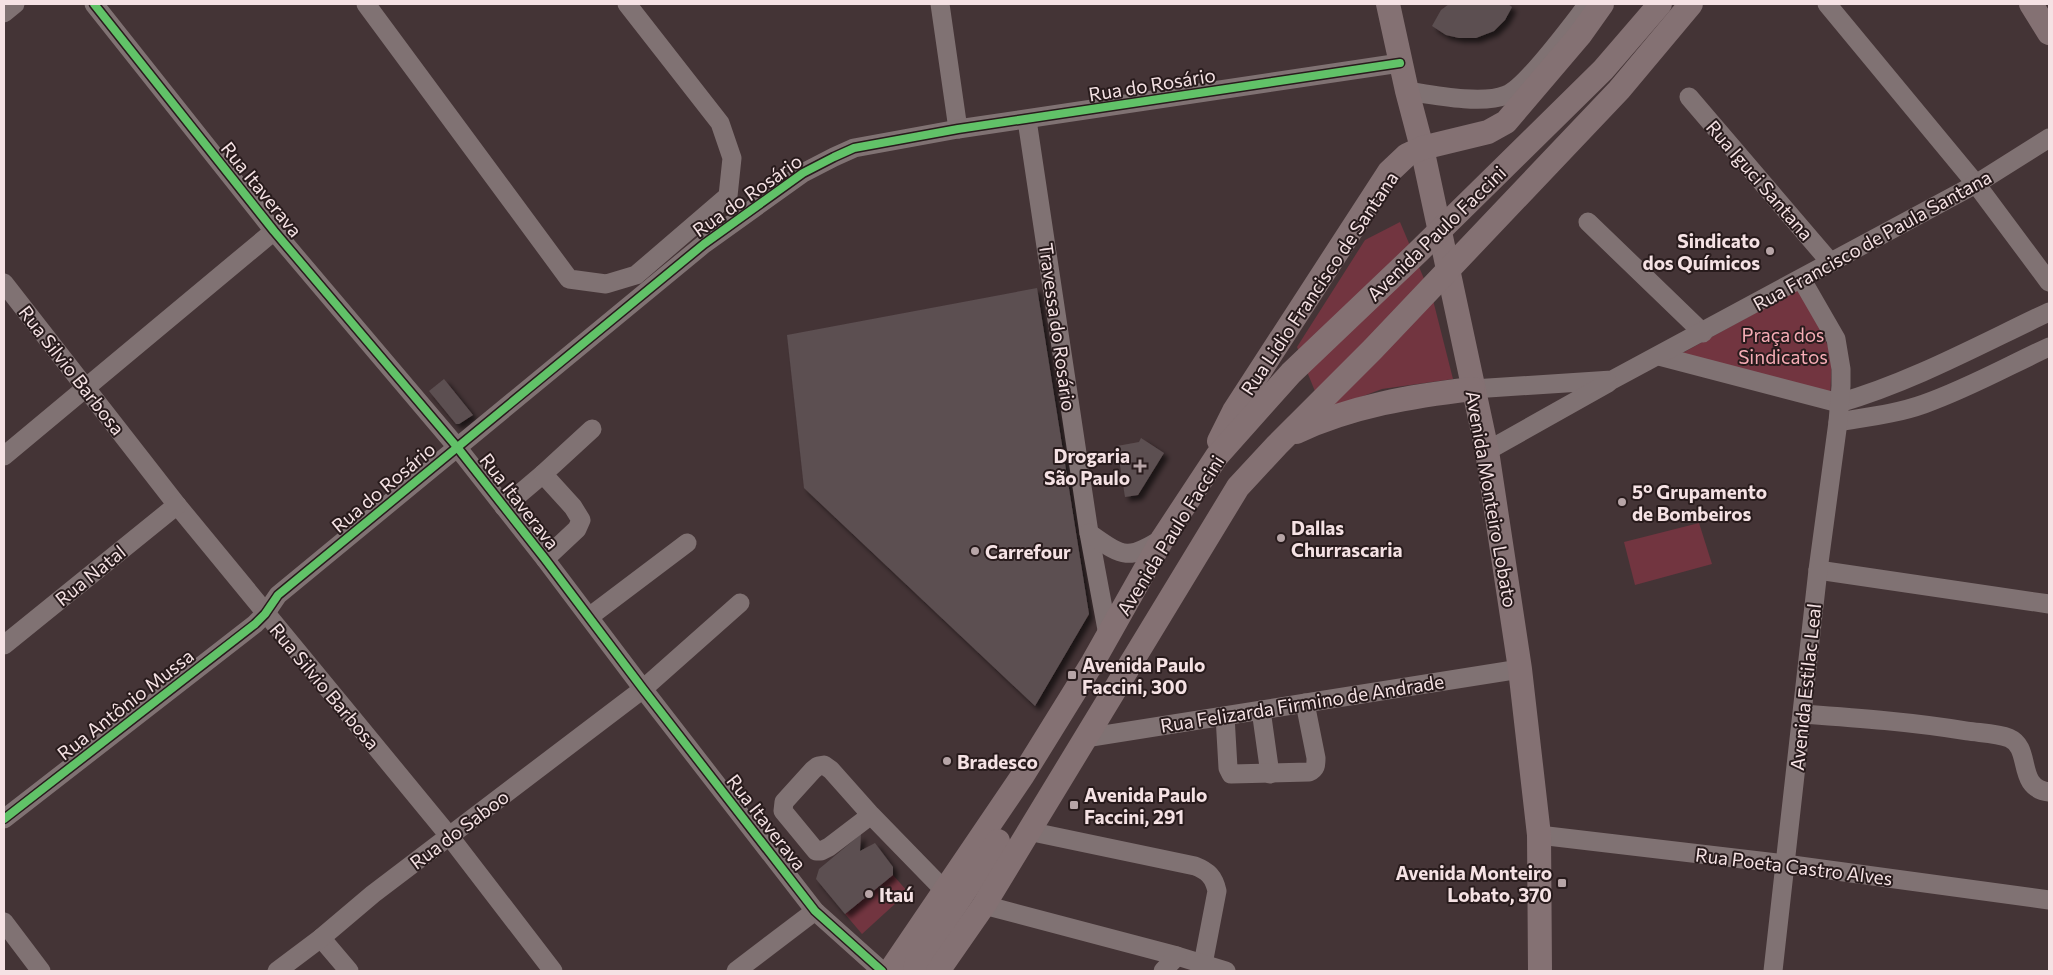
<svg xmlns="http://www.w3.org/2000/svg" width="2053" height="975" font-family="Commissioner,sans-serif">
<defs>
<filter id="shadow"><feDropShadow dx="4.5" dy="4.5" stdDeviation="2.5" flood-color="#0009"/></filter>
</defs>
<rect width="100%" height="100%" fill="#443436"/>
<g fill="#723540">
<path d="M1400 222 1433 300 1453 379 1382 389 1323 411 1297 347 1365 240Z"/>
<path d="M1801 288 1832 355 1830 400 1677 356Z"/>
<path d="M1699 523 1712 564 1635 585 1624 542Z"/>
<path d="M893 875 908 892 862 934 845 914Z"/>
</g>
<g fill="#5c4f51" filter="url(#shadow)">
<path d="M1449 4H1508L1512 7 1505 20 1494 31 1476 38H1459L1446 35 1432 26 1441 10Z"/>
<path d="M1037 288 1089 614 1035 706 804 488 787 335Z"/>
<path d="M444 379 473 415 459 424H456L429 391Z"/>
<path d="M1141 438 1164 453 1138 495 1125 497 1117 446 1139 442Z"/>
<path d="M861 834 860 851 875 843 893 867V875L845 914 816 879 819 869Z"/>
</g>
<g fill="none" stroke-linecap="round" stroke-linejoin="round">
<g stroke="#807273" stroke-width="19">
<path d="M94 4 274 231 457 447 545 559 643 689 815 911 882 971"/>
<path d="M366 4 569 279 606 284 636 275 728 196 732 158 720 123 627 4"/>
<path d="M940 4 958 129"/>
<path d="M1827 4 1976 184 2049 282"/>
<path d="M4 13 15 4"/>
<path d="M1407 91C1433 95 1482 105 1506 95 1526 88 1573 23 1588 4"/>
<path d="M1689 97 1831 263"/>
<path d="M1027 120 1089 533 1108 635"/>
<path d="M1588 222 1703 333"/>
<path d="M4 283 177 505 450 837 553 971"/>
<path d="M1659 356 1839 403"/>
<path d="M1473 389 1612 380 1976 184 2049 138"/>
<path d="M1839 403C1912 382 1981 344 2049 312"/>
<path d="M1838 422C1867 417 1896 414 1924 404 1967 389 2008 366 2049 347"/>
<path d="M1487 451 1608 383"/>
<path d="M4 456 274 231"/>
<path d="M504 507 543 474"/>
<path d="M1089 533C1122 556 1127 562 1163 538"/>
<path d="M545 559 577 529 581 520 573 507 543 474 592 429"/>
<path d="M1818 570 2049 604"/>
<path d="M589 617 687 543"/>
<path d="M4 645 177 505"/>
<path d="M1261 710 1270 774"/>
<path d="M1803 714C1858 718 1913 722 1967 731 1980 733 1997 733 2009 738 2033 748 2015 788 2049 792"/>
<path d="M1225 716 1228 768 1231 774 1309 772C1316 769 1316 765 1316 758L1305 703"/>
<path d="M1085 738 1520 669"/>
<path d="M871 815 829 847 821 851H816L783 811 784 802 813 770 818 766 824 765 831 770 871 815 945 891"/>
<path d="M4 819 255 624 265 614 278 595 704 244 803 173 834 157 854 148 958 129 1400 63"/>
<path d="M1028 831 1195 866C1208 871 1214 877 1217 891L1203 964"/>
<path d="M1539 835 1785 864 2049 900"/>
<path d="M984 905 1177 956 1226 971"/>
<path d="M4 922 41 971"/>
<path d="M321 938 349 971"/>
<path d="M277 971 321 938 373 894 643 689 740 603"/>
<path d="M736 971 815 911"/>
<path d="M1163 971 1177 956"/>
<path d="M1773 971 1818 570 1838 422 1841 386V369L1836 339 1802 280"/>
</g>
<g stroke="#847173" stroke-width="24">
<path d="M1388 4 1407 91 1422 148 1487 451 1520 669 1539 835 1540 971"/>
<path d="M2031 4 2049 33"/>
<path d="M1296 432C1352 406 1412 396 1473 389"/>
<path d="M1219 441 1234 411 1389 172 1407 155 1422 148 1488 132 1506 122 1580 35 1602 4"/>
<path d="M890 971 1023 775 1093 662 1163 538 1217 456 1291 373 1418 252 1603 70 1660 4"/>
<path d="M915 971 916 964 998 841"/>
<path d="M938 971 984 905 1238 487 1277 445 1373 349 1619 90 1691 4"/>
</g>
<defs>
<g id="cycleway">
<path d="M94 4 274 231 457 447 545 559 643 689 815 911 882 971"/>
<path d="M4 819 255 624 265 614 278 595 704 244 803 173 834 157 854 148 958 129 1400 63"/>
</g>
</defs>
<use href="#cycleway" stroke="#281b1c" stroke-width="11"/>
<use href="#cycleway" stroke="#61c268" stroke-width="8"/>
</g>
<g fill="#b7a5a7" stroke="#281b1c" stroke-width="2">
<circle cx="1770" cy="251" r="5"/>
<path d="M1137.5 458.5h5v5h5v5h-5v5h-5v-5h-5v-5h5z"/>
<circle cx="1622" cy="502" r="5"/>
<circle cx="1281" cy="538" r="5"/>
<circle cx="975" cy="551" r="5"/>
<rect x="1067" y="670" width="10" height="10" rx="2.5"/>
<circle cx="947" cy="761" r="5"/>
<rect x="1069" y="800" width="10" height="10" rx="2.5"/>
<rect x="1557" y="878" width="10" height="10" rx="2.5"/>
<circle cx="869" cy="894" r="5"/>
</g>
<g text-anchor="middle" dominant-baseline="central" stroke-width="4" stroke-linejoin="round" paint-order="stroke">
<g font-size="19" fill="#f5e2e4" stroke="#281b1c">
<text transform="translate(1152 84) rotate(-9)">Rua do Rosário</text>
<text transform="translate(1760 180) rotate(49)">Rua Iguci Santana</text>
<text transform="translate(262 189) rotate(51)">Rua Itaverava</text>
<text transform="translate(747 195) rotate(-35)">Rua do Rosário</text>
<text transform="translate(1436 233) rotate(-44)">Avenida Paulo Faccini</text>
<text transform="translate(1872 240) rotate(-29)">Rua Francisco de Paula Santana</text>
<text transform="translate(1319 283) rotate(-56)">Rua Lidio Francisco de Santana</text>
<text transform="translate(1058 327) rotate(82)">Travessa do Rosário</text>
<text transform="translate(72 370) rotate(52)">Rua Silvio Barbosa</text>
<text transform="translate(383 487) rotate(-40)">Rua do Rosário</text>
<text transform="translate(1492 499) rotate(80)">Avenida Monteiro Lobato</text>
<text transform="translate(520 501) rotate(52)">Rua Itaverava</text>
<text transform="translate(1170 535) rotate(-58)">Avenida Paulo Faccini</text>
<text transform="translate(90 575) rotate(-39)">Rua Natal</text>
<text transform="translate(325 686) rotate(50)">Rua Silvio Barbosa</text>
<text transform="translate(1805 687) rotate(-84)">Avenida Estilac Leal</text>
<text transform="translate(1302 703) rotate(-9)">Rua Felizarda Firmino de Andrade</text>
<text transform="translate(125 704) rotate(-38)">Rua Antônio Mussa</text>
<text transform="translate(767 822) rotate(52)">Rua Itaverava</text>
<text transform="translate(459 829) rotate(-37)">Rua do Saboo</text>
<text transform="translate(1794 866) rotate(7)">Rua Poeta Castro Alves</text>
</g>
<g font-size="19" font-weight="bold" fill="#f5e2e4" stroke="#281b1c" text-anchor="start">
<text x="1760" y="240" text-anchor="end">Sindicato<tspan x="1760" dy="22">dos Químicos</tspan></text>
<text x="1130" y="455" text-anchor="end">Drogaria<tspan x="1130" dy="22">São Paulo</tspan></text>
<text x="1632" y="491">5° Grupamento<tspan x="1632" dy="22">de Bombeiros</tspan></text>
<text x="1291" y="527">Dallas<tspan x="1291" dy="22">Churrascaria</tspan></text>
<text x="985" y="551">Carrefour</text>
<text x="1082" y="664">Avenida Paulo<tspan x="1082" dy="22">Faccini, 300</tspan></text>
<text x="957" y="761">Bradesco</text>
<text x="1084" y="794">Avenida Paulo<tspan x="1084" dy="22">Faccini, 291</tspan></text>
<text x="1552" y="872" text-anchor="end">Avenida Monteiro<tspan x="1552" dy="22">Lobato, 370</tspan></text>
<text x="879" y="894">Itaú</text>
</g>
<g font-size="19" fill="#f6acb5" stroke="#281b1c">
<text x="1783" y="334">Praça dos<tspan x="1783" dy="22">Sindicatos</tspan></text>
</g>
</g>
<rect width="2053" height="975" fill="none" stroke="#f5e2e4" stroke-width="10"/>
</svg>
